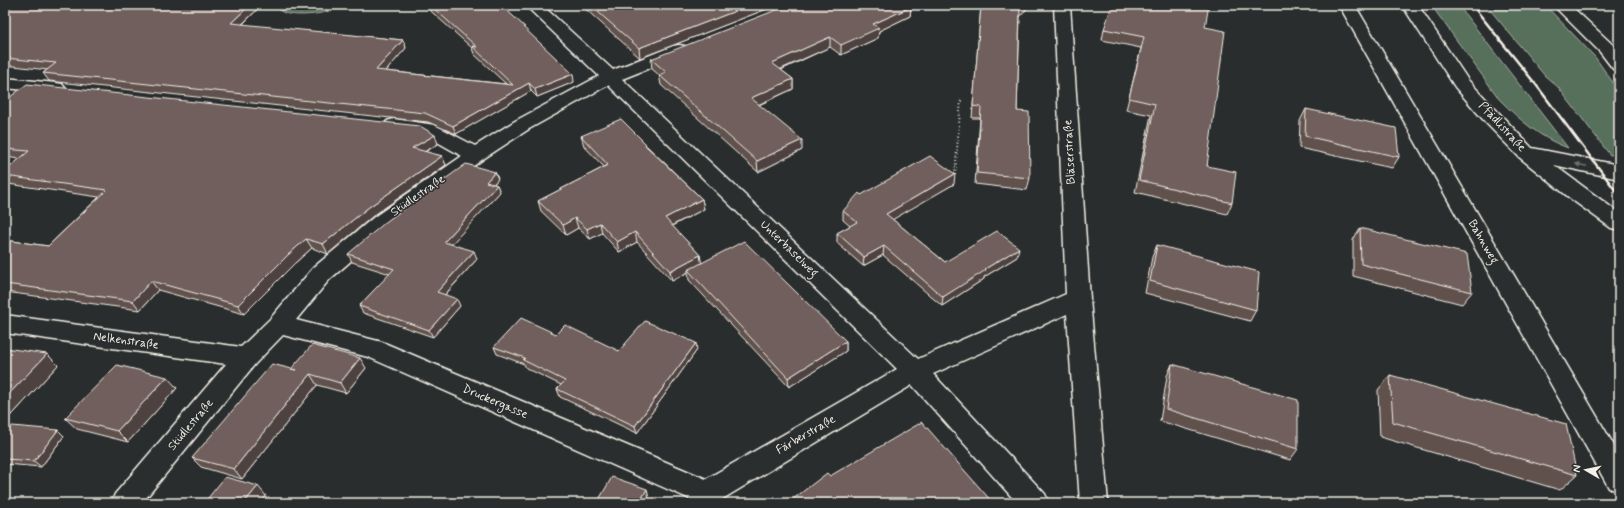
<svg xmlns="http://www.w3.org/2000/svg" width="1624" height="508" font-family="Mynerve,sans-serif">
<rect width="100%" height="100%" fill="#2a2d2e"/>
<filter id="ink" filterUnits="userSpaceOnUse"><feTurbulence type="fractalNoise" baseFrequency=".025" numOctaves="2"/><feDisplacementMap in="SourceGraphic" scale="8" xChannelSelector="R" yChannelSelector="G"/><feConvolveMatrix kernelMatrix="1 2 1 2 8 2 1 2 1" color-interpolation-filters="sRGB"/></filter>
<g filter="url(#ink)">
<g fill="#566f5c" stroke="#a5b0a2">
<path d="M278 5H339C331 15 296 17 285 13 282 12 279 10 276 8Z"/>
<path d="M1431 5H1458L1568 148C1540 138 1520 120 1500 100Z"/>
<path d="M1486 5H1545L1595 57 1616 87 1619 93V154L1610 155 1558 87 1545 76Z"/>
</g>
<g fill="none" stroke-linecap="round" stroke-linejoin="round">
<defs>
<g id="minor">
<path d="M525 5H542L613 70 673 46 679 45 685 46 688 50 685 54 622 79 918 359 1066 294 1054 5H1070L1090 299 1108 503H1080L1067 314 933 374 1045 494 1049 503H1017L912 385 716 503H688L690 499 368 357 283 335 255 364 142 503H111L115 494 226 364 5 333V315L241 347 270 319 313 268 374 217 462 156 423 134 387 129 385 125 387 121 394 119 435 125 475 146 515 121 599 76ZM608 85 897 369 706 479 382 342 296 320 329 280 390 227 483 159 529 129Z"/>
<path d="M1339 5H1355L1619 454V491L1609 488Z"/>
<path d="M1402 5H1418L1468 80 1532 148 1619 165V179L1554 165 1619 213V230L1611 228 1571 199 1519 157 1486 123 1455 87Z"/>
<path d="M1553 5H1570L1612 44 1619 53V70L1613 69 1600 52Z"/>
<path d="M5 78 56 83 62 84 65 88 62 92 56 93 5 88Z"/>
</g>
</defs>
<use href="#minor" stroke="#f4f1e8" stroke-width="3"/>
<g stroke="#f4f1e8" stroke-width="2" stroke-dasharray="1 2.5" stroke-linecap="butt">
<path d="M1613 5 1619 11"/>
<path d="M955 175 961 99"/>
</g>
<use href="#minor" fill="#2a2d2e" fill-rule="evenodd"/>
<path stroke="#f4f1e8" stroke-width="2.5" d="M1472 5 1537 86 1619 195"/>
</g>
<g fill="#60514e" stroke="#f4f1e8">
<path d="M5 5H262L242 25 403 40 406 48 386 71 506 84 474 54 472 48 424 5H501L525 30 574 82 537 97 531 91 456 134 428 122 49 81 43 73 48 70 5 65Z"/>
<path d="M581 5H777L640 58Z"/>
<path d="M981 5H1028V7L1020 17 1017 111 1030 178 1027 190 975 184 980 118H972Z"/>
<path d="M911 7 910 16 879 31 878 38 841 55 830 47 781 70 793 79V89L759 105 802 150 758 172 661 85 659 75 652 69 651 59 833 8Z"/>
<path d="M1205 27 1207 166 1232 203 1227 214 1135 192 1151 115 1126 110 1141 48 1102 40 1104 29Z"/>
<path d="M5 101 438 144 425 152 442 156 446 165 373 216 328 254 312 248 295 263 244 314 158 290 140 310 5 292V240L48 246 99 197 8 184 5 181V171L20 159 5 157Z"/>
<path d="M1306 109 1399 157 1392 168 1299 148 1300 121Z"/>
<path d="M581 136 647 146 702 199 704 209 672 226 700 255 701 263 846 341V351L789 387 689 280 688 272 672 281 637 242 619 252 602 233 590 239 578 228 566 235 541 211 538 201 604 167 584 146Z"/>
<path d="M495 172 498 179 494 184 497 185 500 192 451 244 477 259 445 295 460 306 433 337 363 313 359 306 390 274 352 262 348 254Z"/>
<path d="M954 184 892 219 945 262 1017 257 984 277V279L942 306 883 255 863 266 837 243V233L850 226 843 220V211L861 195Z"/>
<path d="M1360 228 1472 292 1462 304 1353 276V240Z"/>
<path d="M1157 245 1256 310 1250 321 1145 293 1152 257Z"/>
<path d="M556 334 619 351 697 350 637 433 560 397 557 389 561 385 526 368 524 364 497 354 494 347Z"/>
<path d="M5 348 58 365 12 415 5 414Z"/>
<path d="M1172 364 1298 449 1290 460 1160 421 1167 376Z"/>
<path d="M366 368 346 393 317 385 242 479 201 467 192 458 291 369Z"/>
<path d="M1390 375 1577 475 1560 490 1380 437 1378 390Z"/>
<path d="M177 388 128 442 77 429 65 418Z"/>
<path d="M5 435 64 436 41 467 5 464Z"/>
</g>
<g fill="#4e4240" stroke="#f4f1e8">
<path d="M250 5H262L235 31 231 23Z"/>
<path d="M751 5H777L640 58 639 48Z"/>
<path d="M1022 5H1028V7L1018 19 1020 8Z"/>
<path d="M911 7 910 16 879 31 878 38 841 55V45L873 24Z"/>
<path d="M830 37V47L772 73V63Z"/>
<path d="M403 40 406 48 380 78 376 70Z"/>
<path d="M573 74 574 82 537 97 535 89Z"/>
<path d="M793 79V89L751 108V98Z"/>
<path d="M529 83 531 91 456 134 453 126Z"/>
<path d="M435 135 438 144 415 157 412 148Z"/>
<path d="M802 140V150L758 172 757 161Z"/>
<path d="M442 156 446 165 373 216 328 254 323 244 369 207Z"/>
<path d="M495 172 498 179 489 189 486 182Z"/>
<path d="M955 174 954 184 885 224 886 214Z"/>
<path d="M497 185 500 192 447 249 444 242Z"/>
<path d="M702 199 704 209 667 228 665 218Z"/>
<path d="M575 218 578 228 566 235 563 225Z"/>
<path d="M600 223 602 233 590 239 587 229Z"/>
<path d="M635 232 637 242 619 252 617 242Z"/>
<path d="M306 239 312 248 295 263 244 314 238 305 289 254Z"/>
<path d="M884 246 883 255 863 266 864 257Z"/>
<path d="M1019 248 1017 257 984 277V279L942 306 943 297 985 269Z"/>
<path d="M474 251 477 259 440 300 437 292Z"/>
<path d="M700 255 702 265 688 270V272L672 281 670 271Z"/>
<path d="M151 281 158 290 140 310 133 301Z"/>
<path d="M457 299 460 306 433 337 429 330Z"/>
<path d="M846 341V351L789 387 788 378Z"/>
<path d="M696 343 697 350 637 433 635 426Z"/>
<path d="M47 354 58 365 12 415 5 409V398Z"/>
<path d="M360 358 366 368 346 393 340 383Z"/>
<path d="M310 374 317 385 242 479 234 469Z"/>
<path d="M167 377 177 388 128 442 117 431Z"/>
<path d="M58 430 64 436 41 467 34 461Z"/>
<path d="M258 486 266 496 261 503H244Z"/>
<path d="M647 489 649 499 647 503H639Z"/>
</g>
<g fill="#705e5b" stroke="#f4f1e8">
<path d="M5 5H250L231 23 403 40 376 70 513 85 472 46 477 47 430 5H501L525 27H523L573 74 535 89 529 83 453 126 425 113 43 73 56 63 5 58Z"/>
<path d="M590 5H751L639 48Z"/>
<path d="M789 5H828L833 8 840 5H908L911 7 873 24 879 28 841 45 830 37 772 63 793 79 751 98 802 140 757 161 659 75 666 72 651 59Z"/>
<path d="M981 5H1022L1020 8 1017 111 1029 112 1030 178 977 173 981 107 973 106Z"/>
<path d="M1112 5H1209L1205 27 1225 31 1207 166 1236 172 1232 203 1139 180 1155 104 1129 98 1144 37 1104 29Z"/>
<path d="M27 84 420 126 435 135 412 148 442 156 369 207 323 244 306 239 289 254 238 305 151 281 133 301 5 284V240L48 246 107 190 5 176V171L29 151 5 149V101Z"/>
<path d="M1306 109 1396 128 1399 157 1305 136Z"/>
<path d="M621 119 646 144 645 145 702 199 665 218 700 255 670 271 635 232 617 242 600 223 587 229 575 218 563 225 538 201 608 165 581 136Z"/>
<path d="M930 156 955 174 886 214 945 262 997 231 1019 248 985 269 986 270 943 297 884 246 864 257 837 233 857 222 843 211 859 193 861 195Z"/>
<path d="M466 164 495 172 486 182 497 185 444 242 474 251 437 292 457 299 429 330 359 306 394 269 348 254 387 221Z"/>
<path d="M1360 228 1467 254 1472 292 1361 264Z"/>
<path d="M744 241 846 341 788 378 688 270Z"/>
<path d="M1157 245 1259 272 1256 310 1150 281Z"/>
<path d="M521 318 556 334 565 325 619 351 645 321 696 343 635 426 557 389 565 381 523 360 525 358 494 347Z"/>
<path d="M312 345 360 358 340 383 310 374 234 469 192 458 272 364 296 370 291 369Z"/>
<path d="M5 348 47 354 5 398Z"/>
<path d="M1172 364 1298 400V449L1166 409Z"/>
<path d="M117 365 167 377 117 431 65 418Z"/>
<path d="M1390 375 1566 424 1577 475 1393 422Z"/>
<path d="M922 422 993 503H895L894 501 892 503H788L827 473 830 476Z"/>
<path d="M12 426 58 430 34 461 5 459V435Z"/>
<path d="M225 477 258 486 244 503H204Z"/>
<path d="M612 477 647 489 639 503H597Z"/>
</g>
<defs><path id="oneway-solid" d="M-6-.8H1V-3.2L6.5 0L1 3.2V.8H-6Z"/></defs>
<use fill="#71726f" href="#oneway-solid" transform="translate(1581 165) rotate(-168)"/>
</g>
<g text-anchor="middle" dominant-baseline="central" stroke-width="3" stroke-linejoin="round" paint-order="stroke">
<g font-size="12" fill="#f4f1e8" stroke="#2a2d2e">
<text transform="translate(1502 127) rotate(47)">Pfädlistraße</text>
<text transform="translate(1070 152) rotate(-93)">Bläserstraße</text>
<text transform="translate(418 196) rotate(-35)">Stüdlestraße</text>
<text transform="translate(1483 242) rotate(60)">Bahnweg</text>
<text transform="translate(789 249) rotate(44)">Unterbaselweg</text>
<text transform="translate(126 341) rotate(8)">Nelkenstraße</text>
<text transform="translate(495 402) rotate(23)">Druckergasse</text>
<text transform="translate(191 425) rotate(-50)">Stüdlestraße</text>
<text transform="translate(806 435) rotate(-30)">Färberstraße</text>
</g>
</g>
<rect width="1624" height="508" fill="none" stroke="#2a2d2e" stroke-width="20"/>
<rect x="10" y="10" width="1604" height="488" fill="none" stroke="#f4f1e8" stroke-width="1.5" filter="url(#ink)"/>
<g transform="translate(1586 470) rotate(279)" stroke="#2a2d2e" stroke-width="3" paint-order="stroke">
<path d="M0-3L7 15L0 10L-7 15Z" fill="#f4f1e8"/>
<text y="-6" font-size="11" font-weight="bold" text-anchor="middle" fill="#f4f1e8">N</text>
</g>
</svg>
